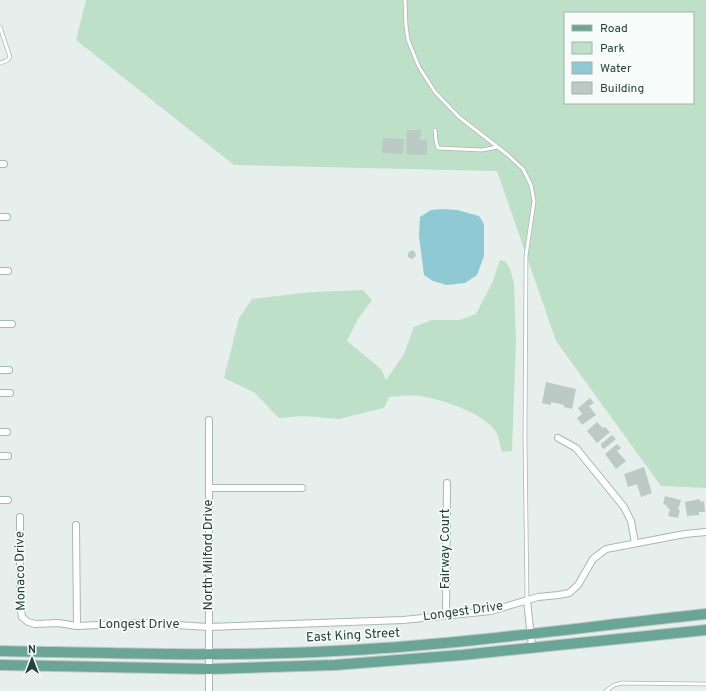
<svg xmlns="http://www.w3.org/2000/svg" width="706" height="691" font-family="Overpass,sans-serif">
<rect width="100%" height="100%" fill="#e6efeb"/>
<g fill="#bfe0c8" fill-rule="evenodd">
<path d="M86 0H706V488L661 486 556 341 497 171 234 165 76 40ZM565 13H693V103H565Z"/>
<path d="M500 260 506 262 510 269 514 283 516 341 512 451 502 452C500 446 499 437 496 432 484 413 441 399 420 396 410 395 399 396 389 397L384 408 339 419 303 416 279 418 255 393 224 378 239 318 252 299 311 292 363 290 372 300 358 319 347 341 381 369 386 380 404 354 414 327 432 320H460L476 314 492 283Z"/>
</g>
<path fill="#8ec9d4" d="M442 209 457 210 479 216 484 224V256L477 275 465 283 447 285 433 281 424 275 419 236 420 217 431 210Z"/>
<g fill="#bbcac4">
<path d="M407 130H421L420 140H427V155L406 154Z"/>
<path d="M383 138 404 139 403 154 382 153Z"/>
<path d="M412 250 415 252 416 256 412 259 408 257V253Z"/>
<path d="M546 382 576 389 572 409 564 407V405L551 402V405L542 403Z"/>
<path d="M590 398 594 403 589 406 596 415 582 425 577 418 582 414 578 408Z"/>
<path d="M597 422 603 428 605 427 610 432 597 443 587 431Z"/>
<path d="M612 435 616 439 604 449 602 448 601 444Z"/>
<path d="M617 444 621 448 617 451 626 461 616 469 605 454Z"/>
<path d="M644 467 652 493 641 497 637 484 628 487 624 474Z"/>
<path d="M665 496 681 500 678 510H680L678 518 668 516 670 509 667 508 668 506 663 504Z"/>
<path d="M700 499V502L704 501 705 512H699V515L687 516 685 502Z"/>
</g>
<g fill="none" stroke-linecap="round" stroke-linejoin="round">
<defs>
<g id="lane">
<path d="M405 0 406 26 408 40 419 67 435 92 459 117 508 155 523 169 531 185 534 201 526 256 525 438 527 600"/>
<path d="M0 27 10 57 8 60 0 63"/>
<path d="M435 130 436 141 438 148 482 150 498 147"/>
<path d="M606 691 614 685 622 683 706 684"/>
</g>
<g id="street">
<path d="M0 164H4"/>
<path d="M0 217H7"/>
<path d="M0 271H8"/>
<path d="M0 324H12"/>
<path d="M0 370H9"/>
<path d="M0 393H10"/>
<path d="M209 420V691"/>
<path d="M0 432H7"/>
<path d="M558 438 576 448 624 507 631 521 635 543"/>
<path d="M0 456H8"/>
<path d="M209 488H302"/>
<path d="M0 500H8"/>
<path d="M20 517V603L22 617 28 622 35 624 58 623 77 626 142 623 209 627 403 620 491 611 538 597 559 595 569 593 578 585 593 559 606 549 685 534 706 532"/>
<path d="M76 525 77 626"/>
<path d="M527 600 532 647"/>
<path d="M446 615 447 483"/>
</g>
<g id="primary">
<path d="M0 651C111 653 223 657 334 651 459 645 582 627 706 614"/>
<path d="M0 665 209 669 335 665 462 655 706 630"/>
</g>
</defs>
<use href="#lane" stroke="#a8b8b2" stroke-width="4.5"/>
<use href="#street" stroke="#a8b8b2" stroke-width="8"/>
<use href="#primary" stroke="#c2cac8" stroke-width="12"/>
<use href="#lane" stroke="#fff" stroke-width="3"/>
<use href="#street" stroke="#fff" stroke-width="6"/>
<use href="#primary" stroke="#6aa596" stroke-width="10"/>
</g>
<g text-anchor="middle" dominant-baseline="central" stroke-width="3.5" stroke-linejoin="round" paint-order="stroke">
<g font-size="13" fill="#24423a" stroke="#f7fbf9">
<text transform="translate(446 549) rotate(-90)">Fairway Court</text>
<text transform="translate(209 555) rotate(-90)">North Milford Drive</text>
<text transform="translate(21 571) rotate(-91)">Monaco Drive</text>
<text transform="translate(463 612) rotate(-8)">Longest Drive</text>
<text x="139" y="625">Longest Drive</text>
<text transform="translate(353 636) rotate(-3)">East King Street</text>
</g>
</g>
<rect x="564" y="12" width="130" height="92" fill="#f7fbf9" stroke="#a3b1ad"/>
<rect x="572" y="25" width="20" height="6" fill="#6aa596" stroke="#a3b1ad"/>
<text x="600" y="32" font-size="12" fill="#24423a">Road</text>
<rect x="572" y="42" width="20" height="12" fill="#bfe0c8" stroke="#a3b1ad"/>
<text x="600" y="52" font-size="12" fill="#24423a">Park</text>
<rect x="572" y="62" width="20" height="12" fill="#8ec9d4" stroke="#a3b1ad"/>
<text x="600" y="72" font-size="12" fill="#24423a">Water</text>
<rect x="572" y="82" width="20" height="12" fill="#bbcac4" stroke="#a3b1ad"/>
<text x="600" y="92" font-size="12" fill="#24423a">Building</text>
<g transform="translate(32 659)" stroke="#f7fbf9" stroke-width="3" paint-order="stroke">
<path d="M0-3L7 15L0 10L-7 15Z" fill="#24423a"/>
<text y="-6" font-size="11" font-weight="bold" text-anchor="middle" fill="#24423a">N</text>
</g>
</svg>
